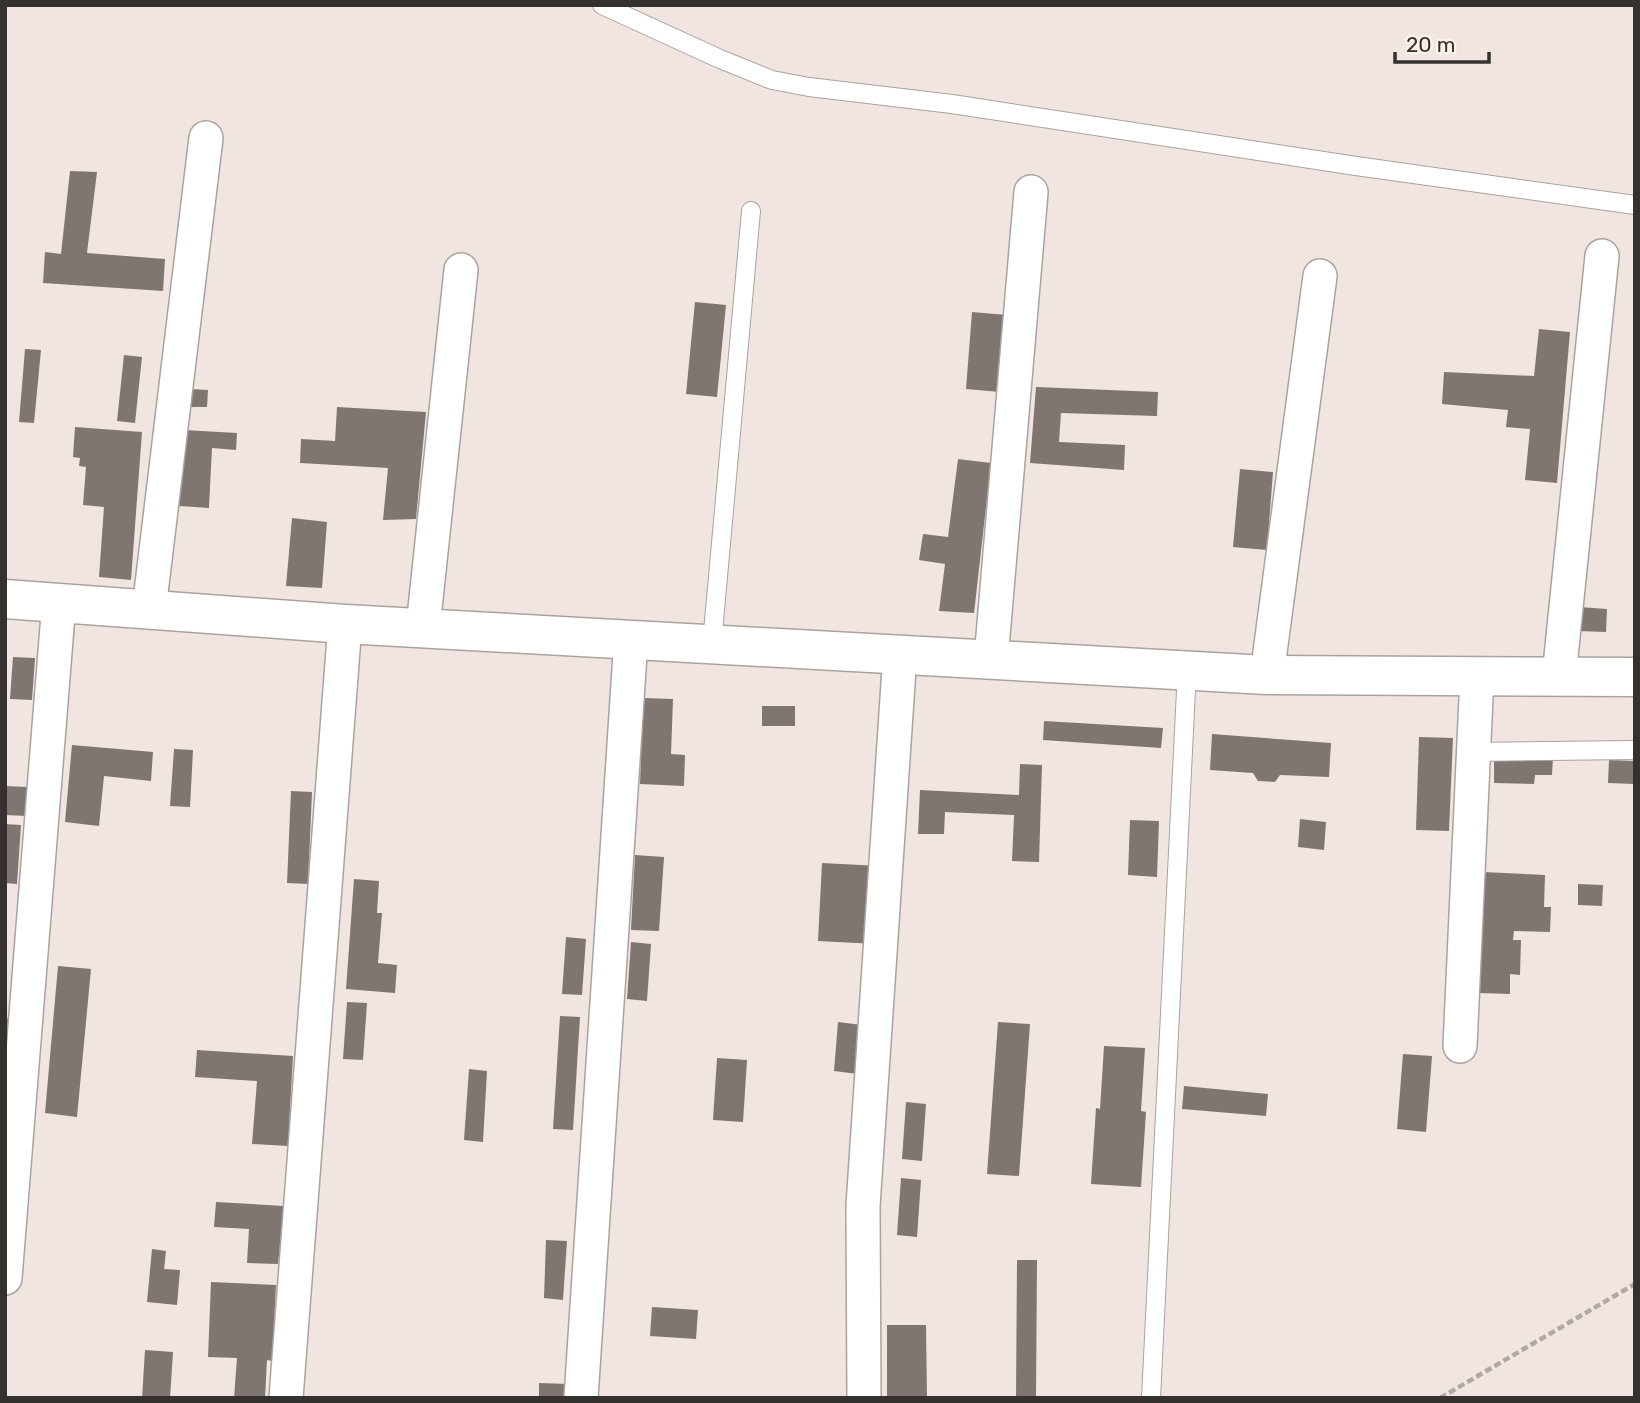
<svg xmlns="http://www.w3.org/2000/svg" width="1640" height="1403" font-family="Rubik,sans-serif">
<rect width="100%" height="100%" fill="#f0e5e0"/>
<g fill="#807671">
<path d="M70 171 97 172 87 253 165 259 163 291 43 283 45 252 61 254Z"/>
<path d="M695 302 726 305 717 397 686 394Z"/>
<path d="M972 312 1007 315 1000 392 966 389Z"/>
<path d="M1539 329 1570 332 1557 483 1525 480 1530 429 1506 427 1508 410 1442 404 1444 372 1534 376Z"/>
<path d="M25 349 41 350 34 423 19 422Z"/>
<path d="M124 355 142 357 135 423 117 421Z"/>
<path d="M1036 387 1158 392 1157 416 1061 413 1059 442 1125 445 1124 470 1030 463Z"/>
<path d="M190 389 208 390 207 407H189Z"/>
<path d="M337 407 426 412 416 519 383 520 388 468 300 463 301 439 335 441Z"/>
<path d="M75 427 142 432 131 580 99 577 104 507 83 505 86 467 79 466 80 458 73 457Z"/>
<path d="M184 430 237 433 236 450 212 448 209 508 179 506Z"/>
<path d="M958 459 991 463 974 613 939 611 945 564 919 560 923 534 948 537Z"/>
<path d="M1240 469 1273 472 1267 550 1233 547Z"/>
<path d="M292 518 327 522 322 588 286 586Z"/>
<path d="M1579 607 1607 609 1606 632 1578 631Z"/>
<path d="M13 657 35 658 32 700 10 699Z"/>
<path d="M643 698 673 699 671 754 685 755 684 786 640 784Z"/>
<rect x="762" y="706" width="33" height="20"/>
<path d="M1044 721 1163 728 1161 748 1043 740Z"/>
<path d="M1212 734 1331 743 1329 777 1280 775 1275 782 1258 781 1253 773 1210 770Z"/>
<path d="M1419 737 1453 738 1449 831 1416 830Z"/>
<path d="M72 745 153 752 151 781 104 776 99 826 65 822Z"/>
<path d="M174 749 193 750 190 807 170 806Z"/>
<path d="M1494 756 1553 757 1552 775H1535L1534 784 1494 783Z"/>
<path d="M1609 760 1635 761V784L1608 783Z"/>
<path d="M1020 764 1042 765 1039 862 1012 861 1014 815 945 812 944 834H918L920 790 1019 795Z"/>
<path d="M5 786 28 787 27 816 5 815Z"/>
<path d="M291 791 312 792 308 884 287 883Z"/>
<path d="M1300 819 1326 822 1324 850 1298 847Z"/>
<path d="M1130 820 1159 821 1157 877 1128 875Z"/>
<path d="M5 824 21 825 17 884 5 883Z"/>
<path d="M635 855 664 857 659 931 631 930Z"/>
<path d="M822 863 880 866 876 944 818 941Z"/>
<path d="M1483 872 1545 875 1544 907H1551L1550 932 1514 931 1513 940H1521L1520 975 1510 974V994L1479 993Z"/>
<path d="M354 879 379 881 377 913H382L378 963 397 965 395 993 346 989Z"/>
<path d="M1578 884 1603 885 1602 906 1578 905Z"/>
<path d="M566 937 586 939 582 995 562 994Z"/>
<path d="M631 942 651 944 647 1001 627 999Z"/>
<path d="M58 966 91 969 77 1117 45 1113Z"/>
<path d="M347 1002 367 1003 363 1060 343 1059Z"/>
<path d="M560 1016 580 1017 573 1130 553 1129Z"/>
<path d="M5 1018 10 1019 7 1061 5 1060Z"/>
<path d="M838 1022 862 1025 858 1074 834 1071Z"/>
<path d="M998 1022 1030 1024 1019 1176 987 1174Z"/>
<path d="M1104 1046 1145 1048 1141 1111 1146 1112 1141 1187 1091 1184 1096 1108 1100 1109Z"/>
<path d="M197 1050 293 1056 288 1146 252 1144 257 1081 195 1077Z"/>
<path d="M1403 1054 1432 1056 1426 1132 1397 1129Z"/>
<path d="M717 1058 747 1060 743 1122 713 1120Z"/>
<path d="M469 1069 487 1071 483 1142 464 1140Z"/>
<path d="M1184 1086 1268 1094 1266 1116 1182 1109Z"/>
<path d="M906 1102 926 1104 922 1161 902 1159Z"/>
<path d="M901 1178 921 1180 917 1237 897 1235Z"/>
<path d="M216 1202 284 1206 278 1264 247 1263 249 1229 214 1227Z"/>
<path d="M546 1240 567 1241 563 1300 544 1298Z"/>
<path d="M152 1249 166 1251 164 1269 180 1270 177 1305 147 1302Z"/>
<path d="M1017 1260H1037L1036 1398H1016Z"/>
<path d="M211 1282 276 1285 272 1361 267 1360 265 1398H234L237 1358 208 1357Z"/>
<path d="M652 1307 698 1310 696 1339 650 1336Z"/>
<path d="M887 1325H926L927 1398H887Z"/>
<path d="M145 1350 173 1352 170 1398H142Z"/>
<path d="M539 1383 568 1384V1398H539Z"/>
</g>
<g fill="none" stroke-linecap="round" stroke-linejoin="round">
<defs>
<g id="lane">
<path d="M602 5 720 59 772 80 809 87 952 104 1356 166 1635 205"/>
<path d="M712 643 751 211"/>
<path d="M1473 752 1635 750"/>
<path d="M1151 1398 1187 670"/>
</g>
<g id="street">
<path d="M149 609 206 138"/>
<path d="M423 627 461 270"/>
<path d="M991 659 1031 192"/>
<path d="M1267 675 1320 276"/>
<path d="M1559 676 1602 256"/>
<path d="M1460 1046 1477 676"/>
<path d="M5 1278 59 602"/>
<path d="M286 1398 345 624"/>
<path d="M581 1398 631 639"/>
<path d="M864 1398 863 1206 900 654"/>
</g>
<path id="secondary" d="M5 599 345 624 1267 675 1635 677"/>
</defs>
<use href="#lane" stroke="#aca29d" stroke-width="20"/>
<use href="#street" stroke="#aca29d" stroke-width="36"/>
<use href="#secondary" stroke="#aca29d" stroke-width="41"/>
<path stroke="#b0a8a4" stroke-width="4.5" stroke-dasharray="7 3.5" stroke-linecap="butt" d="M1440 1398 1635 1284"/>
<use href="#lane" stroke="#fff" stroke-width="18"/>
<use href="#street" stroke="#fff" stroke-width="33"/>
<use href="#secondary" stroke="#fff" stroke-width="38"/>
</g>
<rect width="1640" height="1403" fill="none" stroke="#35312f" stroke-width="14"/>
<path d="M1395 52v10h94v-10" fill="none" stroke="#35312f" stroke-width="3.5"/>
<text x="1406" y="52" font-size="21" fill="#35312f" stroke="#fef2ed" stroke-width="5" paint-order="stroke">20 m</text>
</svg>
